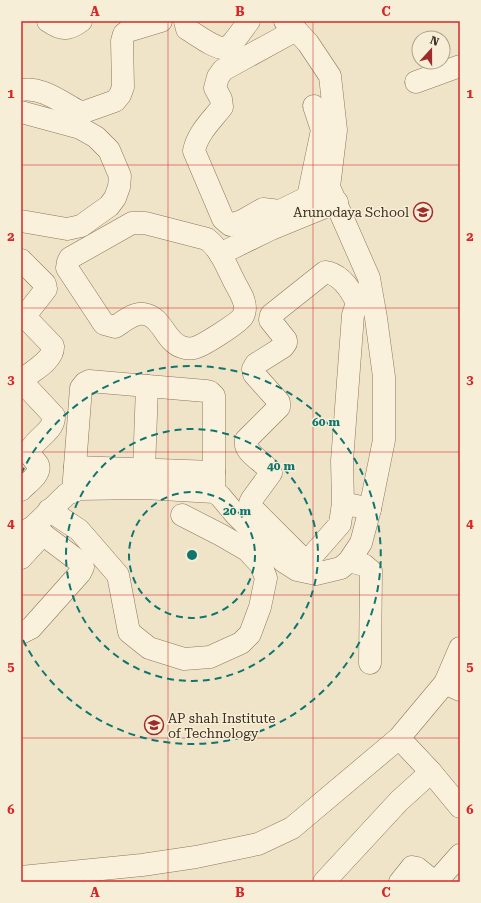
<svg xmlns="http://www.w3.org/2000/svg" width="481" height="903" font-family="'Roboto Serif',serif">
<rect width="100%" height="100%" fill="#f0e4c8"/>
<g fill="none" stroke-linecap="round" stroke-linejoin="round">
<defs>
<g id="minor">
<path d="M48 21C61 30 68 31 81 21"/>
<path d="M185 21 187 29C194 33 218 51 226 48 233 45 244 27 249 21"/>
<path d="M296 30 223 70 218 77 215 88 221 99 222 107C211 121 197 134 194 151L223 219 230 225 242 221 263 209 280 211 329 187"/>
<path d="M416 82 460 66"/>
<path d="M21 90C41 86 61 102 78 111L84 112 115 101 120 95 123 87 122 41 124 34 128 31 161 21"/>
<path d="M21 112 80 128 96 137 109 150 120 176 119 187 115 198 109 206 81 226 67 229 21 221"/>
<path d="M308 197 322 130 314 106"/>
<path d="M132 223H145L207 239C220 249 226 265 233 279 237 288 245 298 245 308 245 310 244 315 243 316 239 323 205 344 197 347 192 349 187 349 182 347 165 342 163 317 144 314 134 312 123 322 115 327L104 324 67 268 68 262 70 258Z"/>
<path d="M220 254 271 229 337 202"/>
<path d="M21 260 45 284 46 289 28 312 26 315 27 319 53 346C54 359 36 369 27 376L24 380 25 385 54 416C55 431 34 439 29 452 31 458 35 460 38 465 42 474 26 484 21 490"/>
<path d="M75 467 214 472"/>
<path d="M144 470 147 386"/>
<path d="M73 492 81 388 85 383 89 381 206 391 210 392 214 396V492"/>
<path d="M343 503 340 524 312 556 305 558 301 557 252 508 250 503 252 499 271 473C265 461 243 454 246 440L279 407V402L254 374 253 369 256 364 283 347 286 343V340L270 320 271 315 325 272C341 274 351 290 357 303L353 315 342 461 343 503 370 509"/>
<path d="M49 510 79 530 118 575 129 632 149 648 184 659 210 657 241 643 250 634 260 607 266 578 261 565 247 550 221 535 182 515"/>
<path d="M21 533 33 527 67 494 79 489 144 488 214 492 220 496 236 515 283 561 297 570 316 574 341 568 349 561 361 543 370 509 384 440V377L376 318 369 278 329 187 336 130 330 76 308 43 296 30 285 21"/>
<path d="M21 558 43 534"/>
<path d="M349 561 364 565 371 571 370 663"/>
<path d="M21 633 31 628 80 573 83 567 81 563 33 527"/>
<path d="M460 648 445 683 460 690"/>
<path d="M399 738 431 772 460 807"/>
<path d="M21 877 142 865 196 857 258 844 292 828 399 738 445 683"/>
<path d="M324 882 399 801 431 772"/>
<path d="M400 882 412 867 417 868 434 882"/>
<path d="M436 882 460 855"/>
</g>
</defs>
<use href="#minor" stroke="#8d765c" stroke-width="23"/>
<use href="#minor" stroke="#faf1dc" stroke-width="22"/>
</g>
<path fill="none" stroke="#d62828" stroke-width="1" stroke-opacity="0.55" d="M168 21V882M313 21V882M21 165H460M21 308H460M21 452H460M21 595H460M21 738H460"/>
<g fill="none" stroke="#0f766e" stroke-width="2" stroke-dasharray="7 5">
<circle cx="192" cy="555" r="63"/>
<circle cx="192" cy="555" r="126"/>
<path d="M21 474A189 189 0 1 1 21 636"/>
</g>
<defs>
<symbol id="school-ring" viewBox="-11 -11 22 22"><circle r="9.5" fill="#f7eed8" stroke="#9e2a2b" stroke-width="1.5"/><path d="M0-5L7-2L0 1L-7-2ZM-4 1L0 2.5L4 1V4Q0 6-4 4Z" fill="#9e2a2b"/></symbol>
<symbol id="university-ring" viewBox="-11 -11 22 22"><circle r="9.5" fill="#f7eed8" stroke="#9e2a2b" stroke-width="1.5"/><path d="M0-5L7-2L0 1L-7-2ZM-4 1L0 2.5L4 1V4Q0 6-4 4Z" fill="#9e2a2b"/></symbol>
</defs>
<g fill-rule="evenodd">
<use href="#school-ring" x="412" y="201" width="22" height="22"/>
<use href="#university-ring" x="143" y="714" width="22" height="22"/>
</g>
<g text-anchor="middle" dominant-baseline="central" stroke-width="3" stroke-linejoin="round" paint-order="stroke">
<g font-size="13" fill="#3d2e20" stroke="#f7eed8" text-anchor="end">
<text x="409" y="212">Arunodaya School</text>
<text x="168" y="718" text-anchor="start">AP shah Institute<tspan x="168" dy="15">of Technology</tspan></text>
</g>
</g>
<circle cx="192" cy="555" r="6" fill="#0f766e" stroke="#f7eed8" stroke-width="2"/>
<g font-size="12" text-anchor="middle" font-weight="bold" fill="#0f766e" stroke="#f7eed8" stroke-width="3" stroke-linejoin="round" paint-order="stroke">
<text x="326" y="426">60 m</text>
<text x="281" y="470">40 m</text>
<text x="237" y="515">20 m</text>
</g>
<rect width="481" height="903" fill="none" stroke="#f7eed8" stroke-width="44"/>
<g transform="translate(431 50) rotate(21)"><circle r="19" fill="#f7eed8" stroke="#ada18e"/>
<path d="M0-3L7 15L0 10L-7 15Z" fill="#9e2a2b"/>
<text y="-6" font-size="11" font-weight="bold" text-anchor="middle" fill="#3d2e20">N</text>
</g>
<rect x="22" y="22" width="437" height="859" fill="none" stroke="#d62828" stroke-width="1.5"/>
<g font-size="13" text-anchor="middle" font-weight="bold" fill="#d62828">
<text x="95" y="16">A</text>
<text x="240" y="16">B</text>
<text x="386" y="16">C</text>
<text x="11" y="98">1</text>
<text x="470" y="98">1</text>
<text x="11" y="241">2</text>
<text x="470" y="241">2</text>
<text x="11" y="384">3</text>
<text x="470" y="384">3</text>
<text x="11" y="528">4</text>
<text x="470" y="528">4</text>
<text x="11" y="671">5</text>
<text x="470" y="671">5</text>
<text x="11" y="814">6</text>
<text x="470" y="814">6</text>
<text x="95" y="897">A</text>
<text x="240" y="897">B</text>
<text x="386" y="897">C</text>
</g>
</svg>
